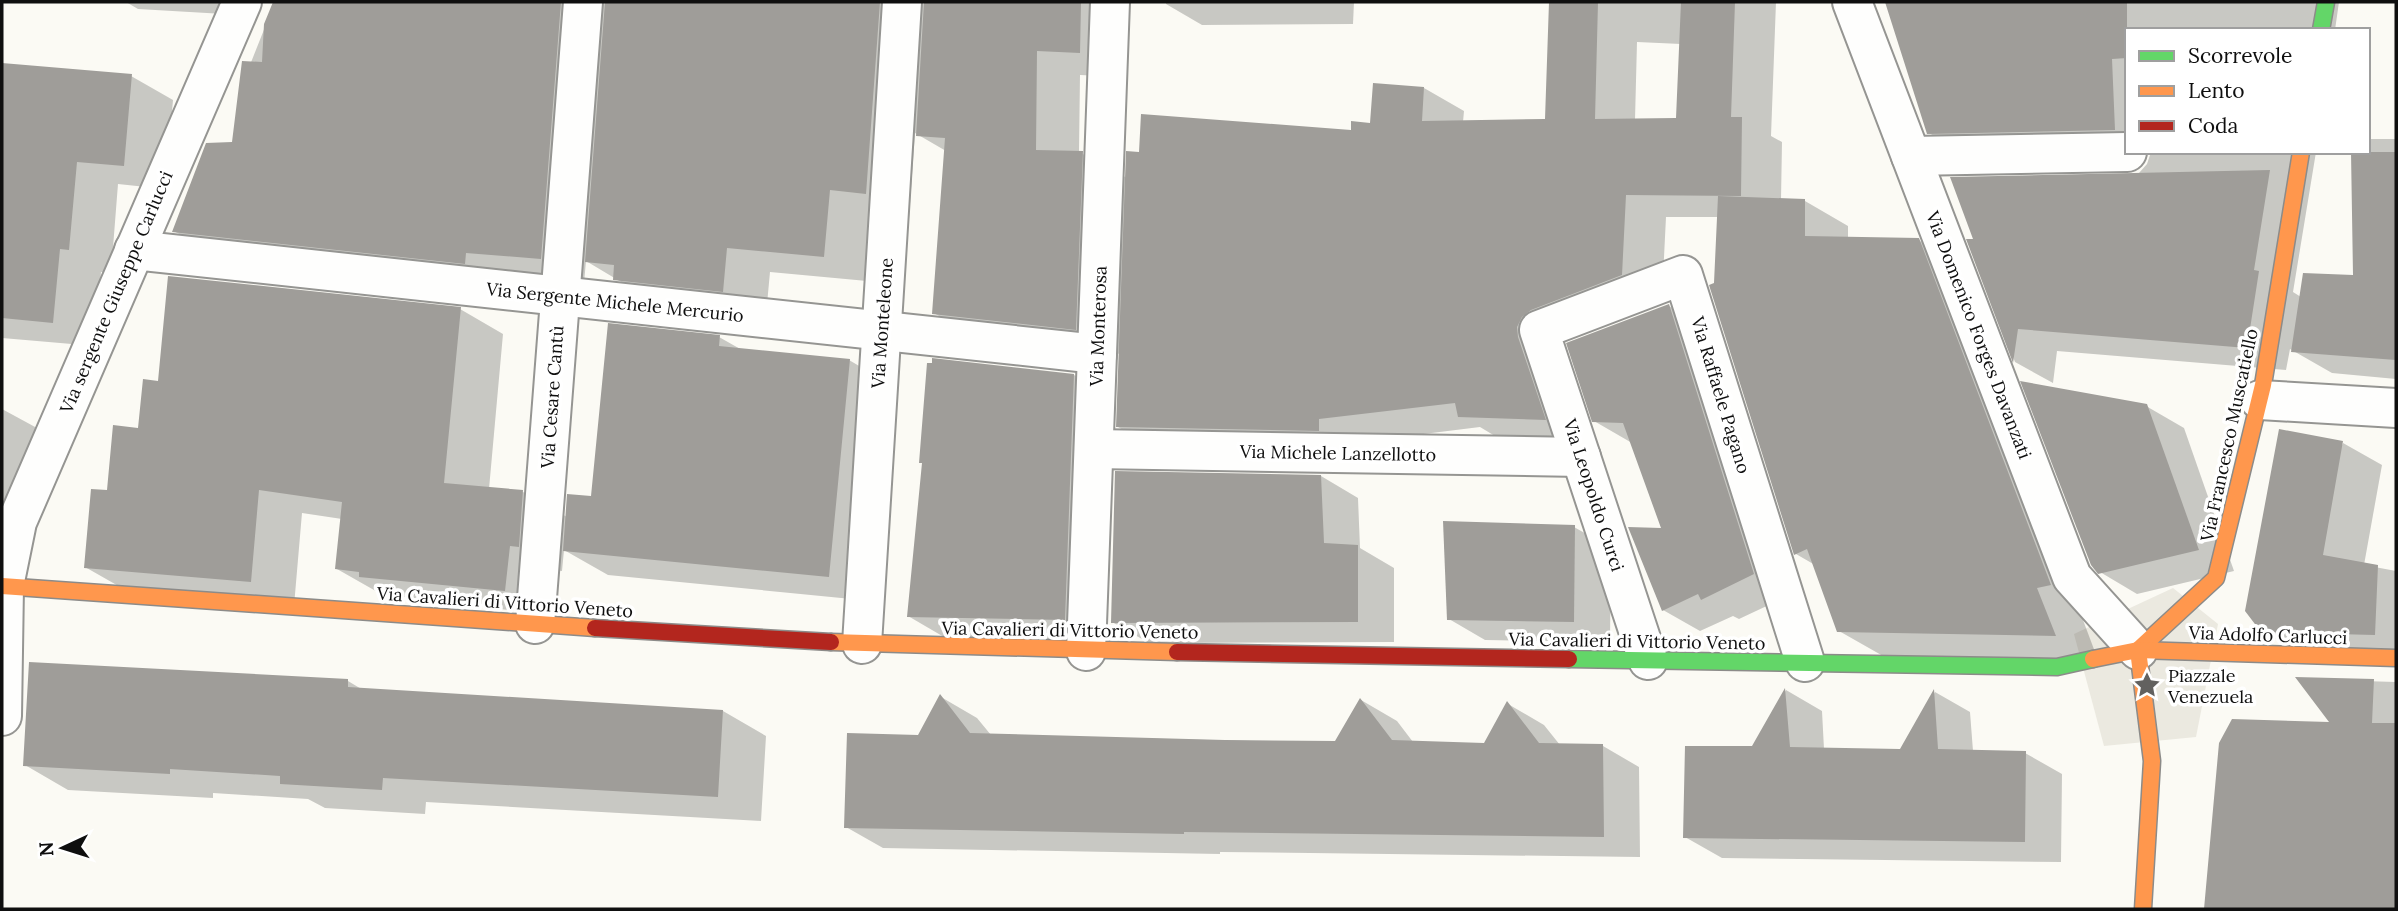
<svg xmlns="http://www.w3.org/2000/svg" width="2398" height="911" font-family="Lora,serif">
<rect width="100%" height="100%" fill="#fbfaf4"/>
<path fill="#ebe9e0" d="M2173 588 2218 624 2196 737 2104 746 2074 634Z"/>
<g fill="#0003" fill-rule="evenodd">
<path d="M126 2H242L241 15 138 9Z"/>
<path d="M275 2H921L925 4V2H1124L1123 77 1080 75 1079 152 1127 178 1352 132 1372 125 1424 88 1464 111 1463 122 1547 121 1551 2H1776L1771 136 1782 142 1781 200 1805 201 1848 226V238L1918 240 1962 265 2080 612 2098 660 1883 656 1839 631 1815 565 1796 554 1716 284 1719 217H1666L1662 298 1563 338 1558 349 1585 442 1500 439 1480 427 1359 442 1158 450 1118 427 1121 354 977 338 934 313 946 151 915 133 909 218 874 214 867 281 770 272 766 315 658 304 586 261 584 283 217 256 174 231 234 144 240 90ZM1637 42 1681 44 1678 120H1635Z"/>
<path d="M1166 2H1354L1353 24 1202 25 1166 4Z"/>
<path d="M1887 2H2339L2335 30H2127V152H2149L1968 156 1929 133Z"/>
<path d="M2 65 131 76 173 100 165 189 118 184 111 273 101 272 95 346 2 338Z"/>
<path d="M2368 139H2396V379L2332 373 2290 349 2286 370 2057 351 2053 383 2015 362 1969 240 1976 241 2139 173 2147 164 2151 152H2316L2293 292 2301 297 2355 277Z"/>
<path d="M1669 306 1706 327 1790 595 1739 619 1733 616 1700 631 1663 610V530L1632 443 1594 421Z"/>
<path d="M460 309 503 334 489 489 523 492 567 517 592 498 719 337 742 350 849 360 893 386 872 601 608 575 564 550 562 571 553 570 549 615 381 594 337 569 342 519 302 513 294 606 129 592 85 567 108 492 159 383Z"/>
<path d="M1074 375 1110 396 1101 640 944 637 908 616 924 464Z"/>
<path d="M2146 406 2184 428 2234 571 2137 594 2100 572Z"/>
<path d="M2 409 48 434 2 575Z"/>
<path d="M2343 443 2382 465 2364 565 2396 571V657L2302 654 2262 631Z"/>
<path d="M1321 476 1358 498 1360 548 1394 568V642L1149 643 1112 622Z"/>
<path d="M1574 527 1611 548 1610 642 1485 640 1449 619Z"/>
<path d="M2298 679 2396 682V909H2206L2221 744 2332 724Z"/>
<path d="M348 681 363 690 723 711 766 736 761 821 426 802 425 814 325 808 308 799 213 793V798L68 790 25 765Z"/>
<path d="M1786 690 1822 711 1824 749 1901 751 1935 692 1970 712 1973 751 2025 753 2062 774 2061 862 1722 858 1685 837 1753 748Z"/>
<path d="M941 697 977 718 991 735 1336 743 1361 700 1397 721 1413 742 1485 744 1508 704 1544 725 1560 745 1603 746 1639 767 1640 857 1220 852V854L883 848 846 827 919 736Z"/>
</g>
<g fill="#9f9d99">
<path d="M273 2H561L541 259 466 253 465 264 172 232 206 143 232 142 242 61 262 62 264 24Z"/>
<path d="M605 2H880L866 194 830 190 824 257 727 248 723 292 613 280 614 265 585 262Z"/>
<path d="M924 2H1081L1080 53 1037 51 1036 150 1083 151 1076 330 932 314 945 138 916 136Z"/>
<path d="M1549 2H1598L1595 119 1676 118 1681 2H1735L1731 117H1742L1741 196 1626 195 1622 275 1531 310 1522 317 1517 327 1518 337 1546 420 1458 417 1455 403 1319 419V431L1116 427 1126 151 1139 152 1141 114 1351 130V121L1370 123 1373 83 1424 87 1422 121 1545 119Z"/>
<path d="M1885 2H2127V58L2112 59 2115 130 1927 134Z"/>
<path d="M2 63 132 74 124 166 77 162 69 250 60 249 53 323 2 318Z"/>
<path d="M2351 152H2396V360L2291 352 2303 273 2353 275Z"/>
<path d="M2270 170 2254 270 2259 271 2247 348 2018 329 2013 363 1966 239H1973L1950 177Z"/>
<path d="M1718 196 1805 199V236L1919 238 2051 585 2037 588 2056 636 1837 632 1807 549 1794 555 1709 285 1714 283Z"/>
<path d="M168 276 461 307 444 483 523 490 519 547 510 546 505 591 359 577V572L335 569 342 502 259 490 251 582 84 568 91 489 107 490 113 425 138 428 143 379 158 381Z"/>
<path d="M1669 304 1754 574 1701 600 1698 594 1662 611 1628 527 1661 528 1623 423 1592 422 1566 343Z"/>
<path d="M608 323 720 335 719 346 850 359 829 577 563 551 567 494 591 496Z"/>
<path d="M932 358 1074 374 1065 620 907 617 922 463H919L927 363H932Z"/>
<path d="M2020 381 2147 404 2199 550 2098 574 2091 565Z"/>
<path d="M2279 429 2343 441 2323 555 2378 565 2375 635 2261 632 2245 611Z"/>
<path d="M1115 471 1321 475 1324 543 1358 545V622L1111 623Z"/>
<path d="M1443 521 1575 525 1574 622 1447 620Z"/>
<path d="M29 662 348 679V687L723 710 718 797 383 778 382 790 280 784V776L170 769V774L23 766Z"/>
<path d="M2295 677 2374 679 2372 723H2396V909H2204L2219 743 2232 719 2329 722Z"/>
<path d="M1785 688 1790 747 1900 749 1934 689 1938 749 2026 751 2025 842 1683 838 1685 746H1752Z"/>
<path d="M940 694 970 733 1225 740 1335 741 1360 698 1392 740 1484 743 1507 701 1539 743 1603 744 1604 837 1184 832V834L844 828 847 733 918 735Z"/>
</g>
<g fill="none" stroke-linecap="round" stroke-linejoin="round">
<defs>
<g id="street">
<path d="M1852 2 2072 577 2138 650"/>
<path d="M1911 156 2127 152"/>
<path d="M134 250 1097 354"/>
<path d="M2260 400 2396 408"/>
<path d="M1094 449 1581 457"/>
<path d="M535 624 583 2"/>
<path d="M862 644 902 2"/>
<path d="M1086 651 1110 2"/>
<path d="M1648 660 1539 330 1683 275 1805 662"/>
<path d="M2 716 4 586 17 522 242 2"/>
</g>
<g id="fast">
<path d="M2321 30 2326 2"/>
<path d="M1569 659 2057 667 2093 659"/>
</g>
<g id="slow">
<path d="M2 586 595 628"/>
<path d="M831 642 1177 652"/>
<path d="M2138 650 2216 578 2263 385 2301 152"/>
<path d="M2138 650 2152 761 2143 909"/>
<path d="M2093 659 2138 650 2396 658"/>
</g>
<g id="jam">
<path d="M595 628 831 642"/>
<path d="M1177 652 1569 659"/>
</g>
</defs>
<use href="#street" stroke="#959592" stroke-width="42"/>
<use href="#fast" stroke="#8c8b89" stroke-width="19"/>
<use href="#slow" stroke="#8c8b89" stroke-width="19"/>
<use href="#jam" stroke="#8c8b89" stroke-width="19"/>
<use href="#street" stroke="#fefefd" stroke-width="38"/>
<use href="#fast" stroke="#63d668" stroke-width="16"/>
<use href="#slow" stroke="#ff974d" stroke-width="16"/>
<use href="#jam" stroke="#b3261e" stroke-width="16"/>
</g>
<defs>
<symbol id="sight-bare" viewBox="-9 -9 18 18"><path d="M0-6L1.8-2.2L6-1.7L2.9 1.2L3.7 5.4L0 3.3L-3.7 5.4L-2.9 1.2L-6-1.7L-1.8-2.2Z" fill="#62615f" stroke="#fff" stroke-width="2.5" paint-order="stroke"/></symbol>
</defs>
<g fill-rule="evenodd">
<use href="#sight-bare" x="2128" y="666" width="38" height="38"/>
</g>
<g text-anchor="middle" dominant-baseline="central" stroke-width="7" stroke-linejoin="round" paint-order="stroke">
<g font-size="18" fill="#0f0f0f" stroke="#fff">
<text transform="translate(116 292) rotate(-67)">Via sergente Giuseppe Carlucci</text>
<text transform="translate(615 302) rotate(6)">Via Sergente Michele Mercurio</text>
<text transform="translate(882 323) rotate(-86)">Via Monteleone</text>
<text transform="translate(1098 326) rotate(-88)">Via Monterosa</text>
<text transform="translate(1979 335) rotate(69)">Via Domenico Forges Davanzati</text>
<text transform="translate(1721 395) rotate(73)">Via Raffaele Pagano</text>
<text transform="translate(552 397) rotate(-86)">Via Cesare Cantù</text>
<text transform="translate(2229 435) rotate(-78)">Via Francesco Muscatiello</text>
<text transform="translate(1338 453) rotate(1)">Via Michele Lanzellotto</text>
<text transform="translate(1594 495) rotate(72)">Via Leopoldo Curci</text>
<text transform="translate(505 602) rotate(4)">Via Cavalieri di Vittorio Veneto</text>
<text transform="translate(1070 630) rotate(1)">Via Cavalieri di Vittorio Veneto</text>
<text transform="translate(2268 635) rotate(2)">Via Adolfo Carlucci</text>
<text transform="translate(1637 641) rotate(1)">Via Cavalieri di Vittorio Veneto</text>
</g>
<g font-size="18" fill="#0f0f0f" stroke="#fff" text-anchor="start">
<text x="2168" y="675">Piazzale<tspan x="2168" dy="21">Venezuela</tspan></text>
</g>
</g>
<rect width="2398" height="911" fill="none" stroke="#0f0f0f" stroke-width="7"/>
<rect x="2125" y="28" width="245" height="126" fill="#ffffff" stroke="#9f9f9f" stroke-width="2"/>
<rect x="2139" y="51" width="35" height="10" fill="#63d668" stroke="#9f9f9f" stroke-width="2"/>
<text x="2188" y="63" font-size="21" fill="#0f0f0f">Scorrevole</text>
<rect x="2139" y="86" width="35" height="10" fill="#ff974d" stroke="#9f9f9f" stroke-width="2"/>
<text x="2188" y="98" font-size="21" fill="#0f0f0f">Lento</text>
<rect x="2139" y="121" width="35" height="10" fill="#b3261e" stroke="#9f9f9f" stroke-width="2"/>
<text x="2188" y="133" font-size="21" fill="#0f0f0f">Coda</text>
<g transform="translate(63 848) rotate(266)" stroke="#ffffff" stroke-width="5" paint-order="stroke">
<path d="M0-5L12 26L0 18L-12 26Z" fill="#0f0f0f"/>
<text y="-10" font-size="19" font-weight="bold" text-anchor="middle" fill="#0f0f0f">N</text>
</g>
</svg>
